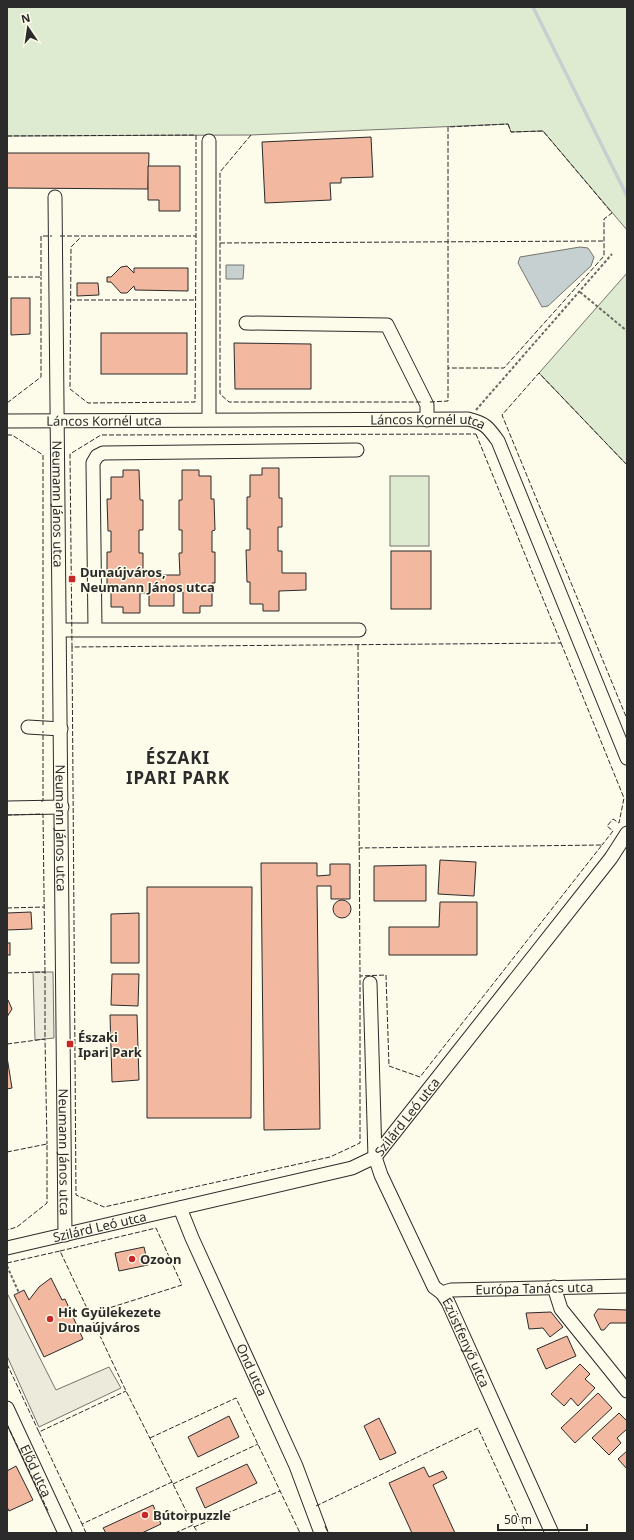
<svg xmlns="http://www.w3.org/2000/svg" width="634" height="1540" font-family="'Noto Sans',sans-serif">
<rect width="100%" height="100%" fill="#fdfbea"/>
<g fill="#deebd1" stroke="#74746e">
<path d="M7 7H627V230L543 131 511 132 508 124 251 135 7 136Z"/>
<path d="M627 273V465L539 373Z"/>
<rect x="390" y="476" width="39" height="70"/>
</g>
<g fill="#eceadb" stroke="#74746e">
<path d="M33 972H53L54 1038 35 1040Z"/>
<path d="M7 1293 56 1390 109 1367 121 1388 39 1427 7 1356Z"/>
</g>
<g fill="#c7d0d0" stroke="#74746e">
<path d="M580 247 588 248 594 257 591 266 548 306 542 307 518 263 520 257Z"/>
<path d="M226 265H244L243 279H226Z"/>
</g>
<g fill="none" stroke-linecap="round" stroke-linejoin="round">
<path stroke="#c7d0d0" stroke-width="3.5" d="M533 7 627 196"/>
</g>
<g fill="#f2b8a0" stroke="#2b2b2b">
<path d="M371 137 373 177 341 178V183H330L331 200 265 203 262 142Z"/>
<path d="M7 153H149L148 189 7 188Z"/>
<path d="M148 166H180V211H159V200H148Z"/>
<path d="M127 266 134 273V268H188V291L135 290 134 286 127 293H121L111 282H107V277H111L121 267Z"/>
<path d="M77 283H98L99 295 77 296Z"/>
<path d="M11 298H30V334L11 335Z"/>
<rect x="101" y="333" width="86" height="41"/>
<path d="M234 343 311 344V389H235Z"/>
<path d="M262 468H279V498H282V527H278V551H282V573H306V590L279 591V611H263V604H250V582H247L246 550H250V529H247V497H250V475H262Z"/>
<path d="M123 470H139L140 500H143V530H139V553H143V575H180L179 553H182V530H179V500H182V470H199V476H211V499H214L215 530 212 531V552H215V583H212V606H200V613H183V592H174V606H149V593H140V613H123V607H111V584L107 585V552H111V531H108L107 499H111V477H123Z"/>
<rect x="391" y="551" width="40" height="58"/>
<path d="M440 860 476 862 474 896 438 894Z"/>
<path d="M261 863H317V876L330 875V864H350V899H331V886H317L320 1129 264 1130Z"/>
<path d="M426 865V901H374V866Z"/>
<path d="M147 887H252L251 1118H147Z"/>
<circle cx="342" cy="909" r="9"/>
<path d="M440 902H477V955H389V927H439Z"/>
<path d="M31 912 32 929 7 930V913Z"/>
<path d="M139 913V963H111V914Z"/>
<rect x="7" y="943" width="3" height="12"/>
<path d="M112 974H139L138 1006 111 1005Z"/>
<path d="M8 1000 12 1009 7 1017V1001Z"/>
<path d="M110 1015H137L139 1080 112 1082Z"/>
<path d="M7 1057 12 1088 7 1089Z"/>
<path d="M144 1247 148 1265 119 1271 115 1253Z"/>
<path d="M51 1278 62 1300 65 1299 83 1339 44 1357 14 1295 24 1290 29 1300 39 1287Z"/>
<path d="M598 1309 627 1310V1323H610L604 1330H601L594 1315Z"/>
<path d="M551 1312 563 1327 550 1337 543 1328 529 1329 526 1313Z"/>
<path d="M567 1336 576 1356 546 1369 537 1349Z"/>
<path d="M580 1364 590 1374 585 1379 595 1388 578 1406 571 1398 564 1406 551 1394Z"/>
<path d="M598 1393 612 1408 575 1443 561 1428Z"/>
<path d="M619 1413 627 1421V1429L617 1438 621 1443 609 1455 592 1438Z"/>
<path d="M229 1416 239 1437 198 1457 188 1437Z"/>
<path d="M379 1418 396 1453 380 1460 364 1426Z"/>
<path d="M627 1451V1469L618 1459Z"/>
<path d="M247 1464 257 1483 205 1508 196 1488Z"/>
<path d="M16 1466 33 1500 9 1511 7 1507V1471Z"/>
<path d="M424 1467 429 1477 443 1471 447 1478 433 1485 455 1533H412L389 1483Z"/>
<path d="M153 1505 161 1524 142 1533H106L103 1528Z"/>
</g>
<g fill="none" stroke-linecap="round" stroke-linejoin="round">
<defs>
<g id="minor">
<path d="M209 141V419"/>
<path id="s1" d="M55 197 65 1235"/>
<path d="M246 323 387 325 427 405V420"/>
<path id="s2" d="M7 421 468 419C485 423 488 427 498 441L627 758"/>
<path d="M95 629 93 463 97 456 103 453 357 450"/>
<path d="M60 630H359"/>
<path d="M28 727 61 729"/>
<path d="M7 808 62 807"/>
<path id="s3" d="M370 983 375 1157 381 1175 434 1287 442 1293 448 1302 552 1533"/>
<path id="s4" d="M180 1208 192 1238 296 1466 321 1533"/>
<path id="s5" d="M7 1248 352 1168 375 1157 611 858 627 833"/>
<path d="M554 1287 561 1309 627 1391"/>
<path id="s6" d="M442 1293 451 1290 627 1286"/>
<path id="s7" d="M7 1408 65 1533"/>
</g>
</defs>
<use href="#minor" stroke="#2b2b2b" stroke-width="15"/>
<g stroke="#6a6964" stroke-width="2" stroke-dasharray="3 2" stroke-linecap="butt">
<path d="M580 292 627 331"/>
<path d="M476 410 612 254"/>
<path d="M7 1266 19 1293"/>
</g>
<use href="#minor" stroke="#fdfbea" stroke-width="13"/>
<g stroke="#2b2b2b" stroke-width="1" stroke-dasharray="5 2" stroke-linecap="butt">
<path d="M508 124 511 132 543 131 612 213 604 219V256L504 368H448V127Z"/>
<path d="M251 135 220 172V394L229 402H422"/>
<path d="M7 136 196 135V236"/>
<path d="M60 236H196L195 402 88 403 70 389 71 247 81 237"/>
<path d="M220 243 604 241"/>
<path d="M7 277H41V236H52"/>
<path d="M70 300H196"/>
<path d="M430 402 448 401V368"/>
<path d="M7 403 41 377V277"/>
<path d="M476 434 561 643 72 647 70 454 101 435Z"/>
<path d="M7 435H12L43 455V725"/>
<path d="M627 465 539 373 502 415 627 719"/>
<path d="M561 643 624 798 619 823 613 819 607 826 613 831 602 845"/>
<path d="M358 645 360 976 386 975 389 1066 420 1077 602 845 359 848"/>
<path d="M72 647 76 1195 104 1207 330 1157 360 1143V976"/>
<path d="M41 801H43V731"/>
<path d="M7 815 43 814 45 972"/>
<path d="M7 908 44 907"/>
<path d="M7 973 45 972V1039"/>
<path d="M7 1044 45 1039 47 1144"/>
<path d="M7 1152 47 1144V1203L17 1227 7 1230"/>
<path d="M60 1251 156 1228 182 1285 90 1314"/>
<path d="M7 1263 60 1251 126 1391 172 1482"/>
<path d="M7 1364 39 1432 126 1391"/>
<path d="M7 1424 49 1513"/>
<path d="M39 1432 82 1524"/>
<path d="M150 1438 236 1398 300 1533"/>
<path d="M173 1484 258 1444"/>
<path d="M316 1506 478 1428 526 1533"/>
<path d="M325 1526 328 1533"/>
<path d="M194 1527 280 1491"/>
<path d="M86 1533 82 1524 172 1482 193 1525"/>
<path d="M175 1533 193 1525 198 1533"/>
</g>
</g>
<g fill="#c62828" stroke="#fdfbea" stroke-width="1.5">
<rect x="68" y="575" width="8" height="8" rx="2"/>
<rect x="66" y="1040" width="8" height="8" rx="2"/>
<circle cx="132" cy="1259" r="4"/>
<circle cx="50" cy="1319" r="4"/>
<circle cx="145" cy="1515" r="4"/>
</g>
<g text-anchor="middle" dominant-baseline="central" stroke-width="3" stroke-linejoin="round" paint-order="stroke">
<g font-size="13" fill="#2b2b2b" stroke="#fdfbea">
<text stroke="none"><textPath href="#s2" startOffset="97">Láncos Kornél utca</textPath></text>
<text stroke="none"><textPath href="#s2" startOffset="421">Láncos Kornél utca</textPath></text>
<text stroke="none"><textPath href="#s1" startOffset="307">Neumann János utca</textPath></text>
<text stroke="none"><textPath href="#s1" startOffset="631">Neumann János utca</textPath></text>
<text stroke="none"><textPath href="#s5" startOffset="431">Szilárd Leó utca</textPath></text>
<text stroke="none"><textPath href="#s1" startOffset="955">Neumann János utca</textPath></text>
<text stroke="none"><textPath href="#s5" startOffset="95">Szilárd Leó utca</textPath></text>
<text stroke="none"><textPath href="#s6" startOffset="93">Európa Tanács utca</textPath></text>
<text stroke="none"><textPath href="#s3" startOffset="382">Ezüstfenyő utca</textPath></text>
<text stroke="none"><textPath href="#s4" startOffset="177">Ond utca</textPath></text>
<text stroke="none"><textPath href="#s7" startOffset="69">Előd utca</textPath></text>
</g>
<g font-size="13" font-weight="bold" fill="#2b2b2b" stroke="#fdfbea" text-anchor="start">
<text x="80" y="572">Dunaújváros,<tspan x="80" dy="15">Neumann János utca</tspan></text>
<text x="78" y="1037">Északi<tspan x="78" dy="15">Ipari Park</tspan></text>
<text x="140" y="1259">Ozoon</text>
<text x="58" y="1312">Hit Gyülekezete<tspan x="58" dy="15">Dunaújváros</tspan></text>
<text x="153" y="1515">Bútorpuzzle</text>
</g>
<g font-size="17" font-weight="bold" letter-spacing="1" fill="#2b2b2b" stroke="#fdfbea">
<text x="178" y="757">ÉSZAKI<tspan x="178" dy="20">IPARI PARK</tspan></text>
</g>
</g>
<rect width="634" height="1540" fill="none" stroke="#2b2b2b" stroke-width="16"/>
<g transform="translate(28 28) rotate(347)" stroke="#fdfbea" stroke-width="3" paint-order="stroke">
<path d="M0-3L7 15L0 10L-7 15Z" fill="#2b2b2b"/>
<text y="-6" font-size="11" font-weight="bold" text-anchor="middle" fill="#2b2b2b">N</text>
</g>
<path d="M498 1524v6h89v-6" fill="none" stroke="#2b2b2b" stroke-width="2"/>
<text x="504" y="1524" font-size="12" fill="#2b2b2b" stroke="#fdfbea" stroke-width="3" paint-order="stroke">50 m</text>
</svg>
